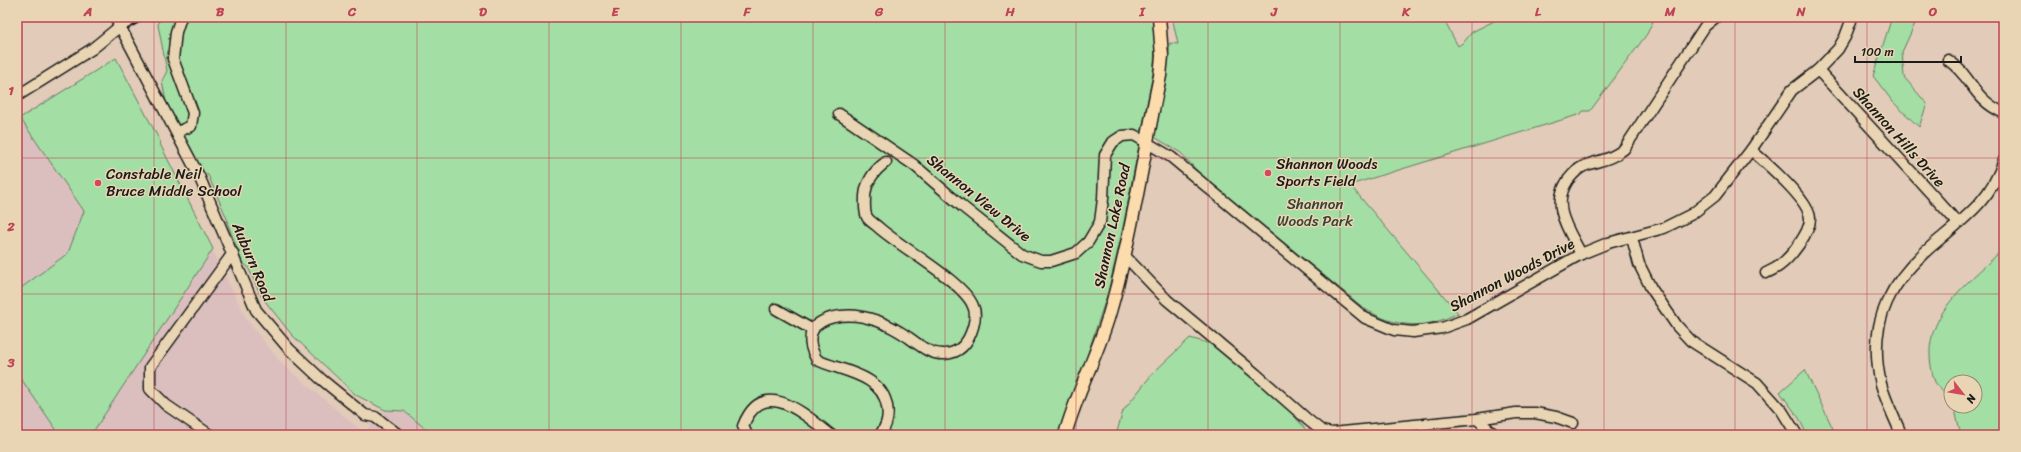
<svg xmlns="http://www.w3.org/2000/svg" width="2021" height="452" font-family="Sriracha,sans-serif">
<rect width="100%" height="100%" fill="#e2cbb8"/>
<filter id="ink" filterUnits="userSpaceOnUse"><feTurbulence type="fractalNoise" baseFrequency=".025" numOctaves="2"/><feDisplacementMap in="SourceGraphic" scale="8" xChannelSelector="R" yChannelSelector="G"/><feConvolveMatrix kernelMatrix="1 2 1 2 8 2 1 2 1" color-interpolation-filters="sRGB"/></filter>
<g filter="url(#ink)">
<path fill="#dabfbe" d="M116 58 247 320 281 363 364 433 385 410 429 411 469 435H17V118Z"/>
<g fill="#a3dea4" stroke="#607d60">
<path d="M159 17H1152C1156 36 1155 54 1153 73L1122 232 1108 292 1061 435H433L404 411 385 410 356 395 292 335 261 296 248 267 242 262 227 222 228 221 208 175 196 168 167 107 162 81 167 71 158 25Z"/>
<path d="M1172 17H1442L1458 46 1464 42 1472 32 1494 21 1495 17H1655L1647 34 1590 111H1583L1581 114 1350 185 1458 313C1425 330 1397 328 1365 309L1199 173 1181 153 1153 136 1165 86 1170 43 1178 44Z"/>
<path d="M1892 17H1918L1902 52 1904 77 1927 104 1919 127 1893 102 1873 76Z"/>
<path d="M116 58 161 143 160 144 213 249 91 435H60L17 373V291L68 253 84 211 20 118Z"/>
<path d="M2004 248V435H1961L1954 406H1975V382H1951V401C1946 395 1939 388 1935 382 1932 375 1931 366 1930 358 1927 310 1973 279 2004 248Z"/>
<path d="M1190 338 1232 350 1267 383 1310 435H1116L1123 411 1153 373Z"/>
<path d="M1805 370 1836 435H1807L1799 418 1780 392Z"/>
</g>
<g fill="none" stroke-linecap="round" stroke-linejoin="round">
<defs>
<g id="minor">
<path d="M115 17 199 176 256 310 289 349 321 379 365 415 375 417 399 435"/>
<path d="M1948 60C1973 77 1972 99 2004 113"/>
<path d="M1818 70 1958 223"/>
<path d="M17 96 92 49 119 27 137 17"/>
<path d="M839 114 914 165 963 207 1022 254 1041 261H1051L1076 253 1088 242 1100 222 1103 199 1105 155 1113 142 1122 136 1134 135 1171 157 1365 318 1394 330 1413 332 1442 328 1467 319 1581 254 1608 243 1664 228 1692 214 1715 196 1751 150 1792 90 1818 70 1838 49 1845 37 1851 21 1850 17"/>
<path d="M177 132 191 126 193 113 173 59 176 32 181 17"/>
<path d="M1751 150C1765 162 1809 200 1810 218 1811 232 1790 258 1779 266 1775 269 1770 271 1766 273"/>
<path d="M1632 238 1639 264 1651 288 1677 326 1691 341 1757 383 1782 411 1797 435"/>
<path d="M1581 254C1569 230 1550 206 1568 180 1573 174 1577 169 1584 166 1599 160 1611 160 1624 149L1705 26 1716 17"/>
<path d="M1124 255 1167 300 1256 374 1308 420 1322 431 1332 433 1477 419 1516 413H1535L1556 417 1573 423"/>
<path d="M776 309 813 330"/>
<path d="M1477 419 1495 435"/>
<path d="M1899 429C1893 415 1885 399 1881 384 1866 320 1892 278 1940 239 1969 215 1992 197 2004 160"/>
<path d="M210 435 166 405 150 389V367L233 253"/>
<path d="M747 435 743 426C763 375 804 414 831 435"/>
<path d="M880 435C887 425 889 417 887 406 882 374 840 371 817 360 812 351 808 342 812 331 816 323 826 319 834 317 861 311 886 322 908 337 919 345 930 355 945 354 961 353 969 341 973 327 975 320 976 312 973 306 964 282 900 247 878 227 875 224 869 221 867 217 864 212 865 202 865 196 866 182 875 170 886 162"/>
</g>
<path id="major" d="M1065 435C1076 394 1097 356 1109 315 1132 237 1143 155 1160 76L1162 56 1159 17"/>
</defs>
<use href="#minor" stroke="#1c1c1c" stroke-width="13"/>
<use href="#major" stroke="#1c1c1c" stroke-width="15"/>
<use href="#minor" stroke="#e9d5b3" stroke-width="10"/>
<use href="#major" stroke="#fcdcac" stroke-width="12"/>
</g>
</g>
<path fill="none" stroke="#bf4455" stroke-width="1" stroke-opacity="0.55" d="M154 17V435M286 17V435M417 17V435M549 17V435M681 17V435M813 17V435M945 17V435M1076 17V435M1208 17V435M1340 17V435M1472 17V435M1604 17V435M1735 17V435M1867 17V435M17 158H2004M17 294H2004"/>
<g fill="#d1495b" stroke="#e9d5b3" stroke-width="1.5">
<circle cx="1268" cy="173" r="4"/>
<circle cx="98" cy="183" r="4"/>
</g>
<g text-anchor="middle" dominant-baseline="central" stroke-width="3" stroke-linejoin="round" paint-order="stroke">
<g font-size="15" fill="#1c1c1c" stroke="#e9d5b3">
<text transform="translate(1899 137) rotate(48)">Shannon Hills Drive</text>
<text transform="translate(979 198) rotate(39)">Shannon View Drive</text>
<text transform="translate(1112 226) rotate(-78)">Shannon Lake Road</text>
<text transform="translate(253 262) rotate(67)">Auburn Road</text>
<text transform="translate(1512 275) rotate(-28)">Shannon Woods Drive</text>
</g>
<g font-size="15" fill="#1c1c1c" stroke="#e9d5b3" text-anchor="start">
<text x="1276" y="164">Shannon Woods<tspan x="1276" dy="17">Sports Field</tspan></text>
<text x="106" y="174">Constable Neil<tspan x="106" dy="17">Bruce Middle School</tspan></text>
</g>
<g font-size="15" fill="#374337" stroke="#e9d5b3">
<text x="1315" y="204">Shannon<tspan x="1315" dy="17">Woods Park</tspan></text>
</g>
</g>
<rect width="2021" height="452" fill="none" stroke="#e9d5b3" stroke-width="44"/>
<g transform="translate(1963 394) rotate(121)"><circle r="19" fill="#e9d5b3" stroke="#978b77"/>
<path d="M0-3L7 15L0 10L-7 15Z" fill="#d1495b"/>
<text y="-6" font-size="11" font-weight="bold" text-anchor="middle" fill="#1c1c1c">N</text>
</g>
<path d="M1855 56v6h106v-6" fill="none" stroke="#1c1c1c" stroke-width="2"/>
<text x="1861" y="56" font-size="12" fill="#1c1c1c" stroke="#e9d5b3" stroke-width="3" paint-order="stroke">100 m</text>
<rect x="22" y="22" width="1977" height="408" fill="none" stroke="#bf4455" stroke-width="1.5"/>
<g font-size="13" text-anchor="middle" font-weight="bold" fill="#bf4455">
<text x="88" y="16">A</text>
<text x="220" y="16">B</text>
<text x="352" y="16">C</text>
<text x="483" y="16">D</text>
<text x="615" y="16">E</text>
<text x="747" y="16">F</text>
<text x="879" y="16">G</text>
<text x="1010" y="16">H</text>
<text x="1142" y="16">I</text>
<text x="1274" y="16">J</text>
<text x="1406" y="16">K</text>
<text x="1538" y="16">L</text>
<text x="1670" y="16">M</text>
<text x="1801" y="16">N</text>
<text x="1933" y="16">O</text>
<text x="11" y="95">1</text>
<text x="11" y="231">2</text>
<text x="11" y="367">3</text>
</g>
</svg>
